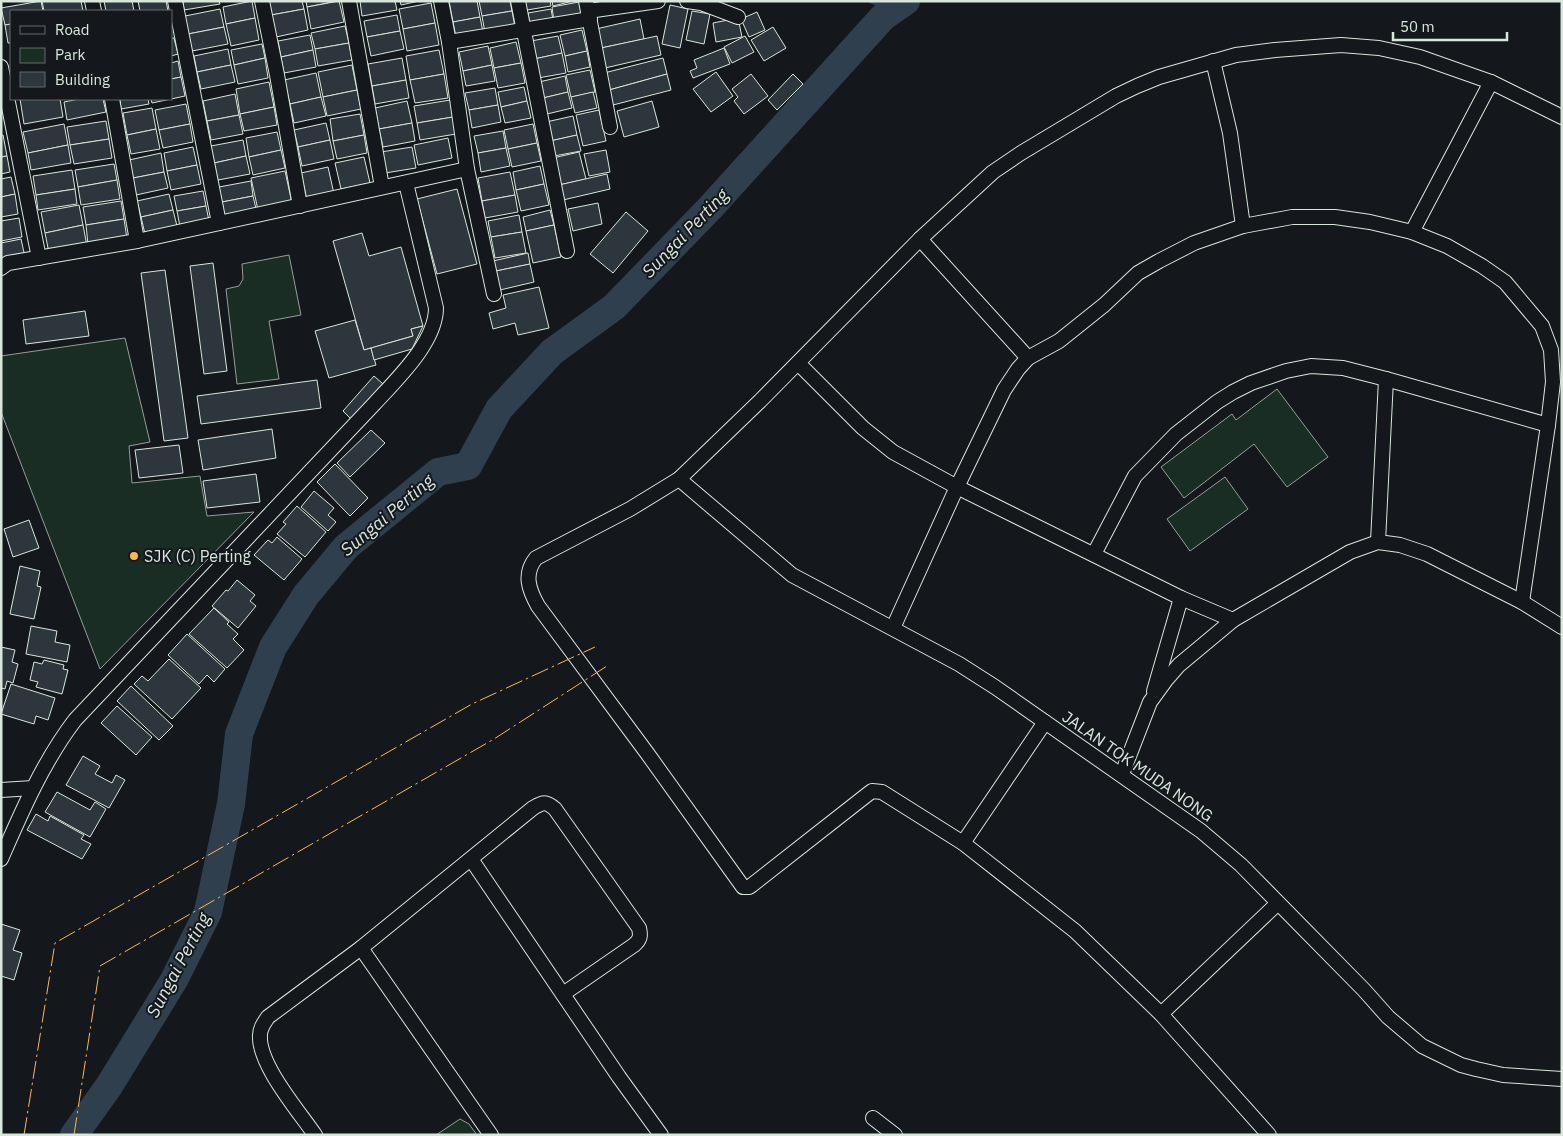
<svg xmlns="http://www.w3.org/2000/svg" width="1563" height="1136" font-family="'IBM Plex Sans',sans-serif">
<rect width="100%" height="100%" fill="#14181c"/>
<g fill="#1a2d24" stroke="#939e99">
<path d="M289 255 301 315 269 321 279 379 237 384 226 289 239 286 243 279 242 264Z"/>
<path d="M125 338 150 442 129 446 132 483 200 476 207 516 254 512 100 669 1 412V356Z"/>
<path d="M1277 389 1328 457 1287 487 1254 444 1184 498 1161 467 1232 414 1236 420Z"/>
<path d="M1225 477 1248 509 1190 551 1167 519Z"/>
<path d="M460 1119 469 1124 477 1135H436Z"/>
</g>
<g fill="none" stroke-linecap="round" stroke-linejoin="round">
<path stroke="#2f3f4d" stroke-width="4.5" d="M870 1 893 10"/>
<path stroke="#2f3f4d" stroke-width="28" d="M74 1135 109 1086 174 980 208 912 231 804 239 734 273 647 306 595 346 547 438 472 468 466 499 409 552 352 614 307 710 208 883 17 906 1"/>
</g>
<g fill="#2c363c" stroke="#d8e6dc">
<path d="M41 1 43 11H11V24L5 25 1 8Z"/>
<path d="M42 1H81L83 11H44Z"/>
<path d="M104 1H132L134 11H106Z"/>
<path d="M138 1H166L168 11H140Z"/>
<path d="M183 1H219L220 4 184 10Z"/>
<path d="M252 1 255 18 226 24 223 7Z"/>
<path d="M268 1H302L304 9 271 15Z"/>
<path d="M306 1H338L307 7Z"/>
<path d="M339 1 344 22 311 29 307 7Z"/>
<path d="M360 1H395L397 10 362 16Z"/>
<path d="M400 1H419L401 5Z"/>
<path d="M449 1H477L480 17 453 22Z"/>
<path d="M479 1H510L512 11 482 16Z"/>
<path d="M525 1H550L551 6 527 10Z"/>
<path d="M552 1H573L553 6Z"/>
<path d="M579 2 582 17 554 22 552 7Z"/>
<path d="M431 3 435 23 403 29 399 9Z"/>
<path d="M670 5 688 9 680 48 662 44Z"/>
<path d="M220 9 224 27 188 34 185 16Z"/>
<path d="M304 9 308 30 276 37 271 15Z"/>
<path d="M551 9 553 20 530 25 528 13Z"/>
<path d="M512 11 515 27 485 33 482 16Z"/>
<path d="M692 11 710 14 704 44 686 40Z"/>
<path d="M757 12 765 30 749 37 741 19Z"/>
<path d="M397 15 400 31 367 37 364 21Z"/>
<path d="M480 17 483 32 456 37 453 22Z"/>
<path d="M255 18 259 40 231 46 226 24Z"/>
<path d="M738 18 742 37 716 42 713 23Z"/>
<path d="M640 19 644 39 601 48 596 29Z"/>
<path d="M435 23 439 45 407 51 403 29Z"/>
<path d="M11 24V43H8L5 25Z"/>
<path d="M345 26 349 43 315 49 311 33Z"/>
<path d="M224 27 228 44 192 51 188 34Z"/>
<path d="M773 27 786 48 764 61 751 40Z"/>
<path d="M582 30 587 51 565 56 560 35Z"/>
<path d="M400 31 404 49 371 56 367 37Z"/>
<path d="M310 35 313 50 281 57 278 41Z"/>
<path d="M558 36 562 53 534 59 531 41Z"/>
<path d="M657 36 661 55 605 68 601 48Z"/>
<path d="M745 36 754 52 732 63 724 47Z"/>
<path d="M171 38H174L178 54 171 56Z"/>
<path d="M516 42 521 63 494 68 490 48Z"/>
<path d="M349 43 352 60 318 66 315 49Z"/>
<path d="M262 44 265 58 234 65 231 50Z"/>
<path d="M488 46 492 65 463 71 459 52Z"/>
<path d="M724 48 730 64 693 78 690 71 697 68 694 60Z"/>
<path d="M228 49 231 65 197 72 194 56Z"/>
<path d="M313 50 316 67 284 73 281 57Z"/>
<path d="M439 50 444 74 410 80 406 56Z"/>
<path d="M587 51 590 67 568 72 565 56Z"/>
<path d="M562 53 566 73 538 78 534 59Z"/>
<path d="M265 58 268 78 238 84 234 65Z"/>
<path d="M402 58 406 80 372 86 368 64Z"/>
<path d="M663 58 667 74 609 90 604 73Z"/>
<path d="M178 61 181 77 171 79V63Z"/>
<path d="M521 63 525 83 498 88 494 68Z"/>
<path d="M231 65 235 82 201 89 197 72Z"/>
<path d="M352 65 357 90 323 97 318 72Z"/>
<path d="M492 65 495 81 466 86 463 71Z"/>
<path d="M590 70 595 92 571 97 566 75Z"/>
<path d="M716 72 733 96 711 112 693 89Z"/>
<path d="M316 73 321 97 290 104 284 80Z"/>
<path d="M444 74 448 98 415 103 410 80Z"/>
<path d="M667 74 671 90 613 105 609 90Z"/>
<path d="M751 74 768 96 744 114 734 101 738 97 732 89Z"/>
<path d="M793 74 803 84 777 110 768 100Z"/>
<path d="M565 76 568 92 543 98 539 82Z"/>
<path d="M181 77 185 96 152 103 151 99H171V79Z"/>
<path d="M406 80 409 98 375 104 372 86Z"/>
<path d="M269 82 274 107 240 114 236 89Z"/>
<path d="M524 87 527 101 501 107 498 92Z"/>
<path d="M495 88 498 105 469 110 465 93Z"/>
<path d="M357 90 361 109 327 116 323 97Z"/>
<path d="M568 92 572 108 547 114 543 98Z"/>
<path d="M593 92 597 108 575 113 571 97Z"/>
<path d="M235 94 239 115 207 121 203 101Z"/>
<path d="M321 97 326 116 294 123 290 104Z"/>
<path d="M20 99H60L63 117 24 124Z"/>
<path d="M79 99H103L106 112 67 120 64 102Z"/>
<path d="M120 99H148L149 104 121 109Z"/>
<path d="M450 100 453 117 417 123 414 106Z"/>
<path d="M407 101 412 123 379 129 375 108Z"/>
<path d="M527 101 531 118 505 123 501 107Z"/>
<path d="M652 101 659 127 624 137 617 111Z"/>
<path d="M186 104 190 124 159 130 155 110Z"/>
<path d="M498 105 501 122 472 128 469 110Z"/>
<path d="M274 107 277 125 244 131 240 114Z"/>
<path d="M152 108 156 129 127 135 123 113Z"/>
<path d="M599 110 606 141 583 146 576 115Z"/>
<path d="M360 114 364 135 333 141 330 119Z"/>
<path d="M239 115 243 134 211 140 207 121Z"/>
<path d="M573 116 577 135 550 141 546 122Z"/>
<path d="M453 117 456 134 420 140 417 123Z"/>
<path d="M106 121 109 139 70 145 67 127Z"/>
<path d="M326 123 330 140 298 147 294 130Z"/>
<path d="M412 123 415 141 383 147 379 129Z"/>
<path d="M64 124 68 145 28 153 23 132Z"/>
<path d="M190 124 193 142 163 148 159 130Z"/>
<path d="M533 124 537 143 508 149 504 130Z"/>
<path d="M156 129 160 149 131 154 127 135Z"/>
<path d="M503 131 506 148 478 153 474 136Z"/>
<path d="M277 132 281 150 249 157 246 138Z"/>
<path d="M1 135H3L7 156 1 157Z"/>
<path d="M364 135 367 153 337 159 333 141Z"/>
<path d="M577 135 581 151 554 156 550 141Z"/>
<path d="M448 138 452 158 418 165 414 145Z"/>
<path d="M109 139 112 158 74 164 70 145Z"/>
<path d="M243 140 246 156 214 163 211 146Z"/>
<path d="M330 140 334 159 302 166 298 147Z"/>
<path d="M537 143 541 161 512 167 508 149Z"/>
<path d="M68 145 71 163 31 170 28 153Z"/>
<path d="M193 147 197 165 167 171 164 153Z"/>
<path d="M412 147 416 168 385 173 381 152Z"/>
<path d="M506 148 510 166 481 172 478 153Z"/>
<path d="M281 150 285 168 253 175 249 157Z"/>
<path d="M606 150 610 172 589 176 584 154Z"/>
<path d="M579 152 586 179 559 185 553 158Z"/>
<path d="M161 153 164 172 133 178 129 160Z"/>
<path d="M7 156 10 172 1 174V157Z"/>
<path d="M246 156 250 174 218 180 214 163Z"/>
<path d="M364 157 370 183 341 189 335 163Z"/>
<path d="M114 164 117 180 78 187 75 170Z"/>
<path d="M197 165 201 184 171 190 167 171Z"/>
<path d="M540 166 544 184 516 190 513 172Z"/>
<path d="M328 167 334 194 307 200 301 173Z"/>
<path d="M72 170 75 189 36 195 33 176Z"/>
<path d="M285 171 292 203 258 210 251 178Z"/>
<path d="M164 172 168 188 136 195 133 178Z"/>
<path d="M510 172 515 195 482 201 478 178Z"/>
<path d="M607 174 610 189 563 200 559 185Z"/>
<path d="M11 177 15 194 1 197V179Z"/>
<path d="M117 180 120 199 81 205 78 187Z"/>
<path d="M251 181 253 196 222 202 219 187Z"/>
<path d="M544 184 549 205 521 211 516 190Z"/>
<path d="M75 189 77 204 38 210 36 195Z"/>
<path d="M457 189 477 264 437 274 417 199Z"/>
<path d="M203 191 206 206 177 211 174 196Z"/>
<path d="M15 194 18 214 1 217V197Z"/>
<path d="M169 194 173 210 141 217 137 201Z"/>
<path d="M515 195 518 212 485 218 482 201Z"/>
<path d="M253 196 257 213 225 219 222 202Z"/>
<path d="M121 201 124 219 86 225 83 207Z"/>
<path d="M598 203 602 224 573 231 568 209Z"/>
<path d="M79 205 83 225 45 233 41 212Z"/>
<path d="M206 206 209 221 180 227 177 211Z"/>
<path d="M173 210 177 226 145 234 141 217Z"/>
<path d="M550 210 554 225 526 231 523 217Z"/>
<path d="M626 212 648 231 613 273 590 254Z"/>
<path d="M519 215 522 232 491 237 488 221Z"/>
<path d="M19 218 22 237 1 241V221Z"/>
<path d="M124 219 127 239 88 244 86 225Z"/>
<path d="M83 225 87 246 49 253 45 233Z"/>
<path d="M554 225 561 257 533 263 526 231Z"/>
<path d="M522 232 526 253 495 258 491 237Z"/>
<path d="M362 233 369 256 401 247 423 326 411 329 413 336 364 350 333 241Z"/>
<path d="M21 239 25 257 1 262V243Z"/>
<path d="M528 253 530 264 496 271 493 261Z"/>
<path d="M213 263 227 371 204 374 190 266Z"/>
<path d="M530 264 534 282 500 290 496 271Z"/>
<path d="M165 270 188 438 164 441 141 273Z"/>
<path d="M539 287 549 328 518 335 515 323 493 329 489 313 506 308 503 295Z"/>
<path d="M85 311 89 336 26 344 23 320Z"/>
<path d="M355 320 364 350 371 348 376 365 329 378 315 331Z"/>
<path d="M423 326 412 349 374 360 371 348 413 336 411 329Z"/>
<path d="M374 376 383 384 351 419 343 411Z"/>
<path d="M317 380 321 408 201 424 197 396Z"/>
<path d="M272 429 276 458 203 470 198 440Z"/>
<path d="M371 430 385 443 350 477 337 463Z"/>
<path d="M179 445 183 473 139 478 135 450Z"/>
<path d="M335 464 368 498 350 516 317 482Z"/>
<path d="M256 474 260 502 207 508 203 481Z"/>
<path d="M314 491 334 508 328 515 336 522 328 531 301 507Z"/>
<path d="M297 506 326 532 305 557 277 534 286 524 283 522Z"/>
<path d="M29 520 39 548 13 557 4 529Z"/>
<path d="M277 537 302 559 284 580 254 555 268 540 272 543Z"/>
<path d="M20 566 40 571 37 586 41 587 34 619 10 614Z"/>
<path d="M237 580 255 595 250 601 256 606 238 628 212 606 226 590 228 591Z"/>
<path d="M214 608 229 622 227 624 238 634 233 639 244 650 227 668 189 634Z"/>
<path d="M31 626 57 631 55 642 70 645 67 662 26 654Z"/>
<path d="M187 634 225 669 214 682 207 675 199 684 168 655Z"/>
<path d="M1 647 15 650 12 662 18 664 13 683 7 681 5 689 1 688Z"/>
<path d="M169 659 201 688 172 719 134 684 142 676 148 681Z"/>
<path d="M44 660 64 665 63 669 68 670 62 694 36 687 38 682 30 680 34 662 42 664Z"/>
<path d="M11 684 55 698 48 720 36 716 34 724 1 714Z"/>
<path d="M131 686 173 726 159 740 117 701Z"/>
<path d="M117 706 152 737 136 755 101 723Z"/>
<path d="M83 756 100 766 95 774 112 783 116 775 125 780 109 808 66 785Z"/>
<path d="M57 792 90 810 95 802 106 809 90 837 45 812Z"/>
<path d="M36 814 48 821 50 816 84 835 81 839 91 844 82 859 27 830Z"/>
<path d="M1 924 20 930 13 950 22 953 14 980 1 976Z"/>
</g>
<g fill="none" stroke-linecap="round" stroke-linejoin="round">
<defs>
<g id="street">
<path d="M92 1 94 11"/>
<path d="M175 1 219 223"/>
<path d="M262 1 277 75 300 206"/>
<path d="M349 1 382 187"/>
<path d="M441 1 449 42 467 169 494 294"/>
<path d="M518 1 567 251"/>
<path d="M586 1 610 127"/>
<path d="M687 1 701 3 738 17"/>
<path d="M588 11 658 1"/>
<path d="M449 42 590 19"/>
<path d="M1213 61 1230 133 1243 226"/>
<path d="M1 67 39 258"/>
<path d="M112 99 137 241"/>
<path d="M1412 232 1491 82"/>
<path d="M920 239 1028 358"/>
<path d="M1 268 8 263 137 241 467 169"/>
<path d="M798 363 863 428 893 452 957 487 1181 598 1233 620"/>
<path d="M679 479 792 575 959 664 995 687 1201 831 1241 865 1364 990 1388 1017 1422 1046 1461 1065 1476 1069 1503 1075 1562 1079"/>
<path d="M1378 542 1386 379"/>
<path d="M1094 554 1135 476 1176 434 1217 402 1233 392 1251 383 1286 371 1311 366 1343 368 1386 379 1548 425"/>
<path d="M893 628 957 487 1004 390 1018 369 1028 358 1059 341 1104 305 1138 273 1159 261 1194 243 1243 226 1292 217H1335L1370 222 1412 232 1447 246 1482 266 1505 282 1542 326 1551 350 1553 382 1548 425 1522 602"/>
<path d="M1154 691 1181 598"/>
<path d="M1122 774 1150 702 1166 680 1179 665 1233 620 1350 552 1378 542 1400 545 1427 554 1522 602 1562 627"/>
<path d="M1 790 33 788"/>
<path d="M963 843 1045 722"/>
<path d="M1 859C22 811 43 762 75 720L375 403C397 379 436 342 436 308L406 183"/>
<path d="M471 859 619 1077 661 1135"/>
<path d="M361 948 491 1135"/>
<path d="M1161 1014 1278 903"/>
<path d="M873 1118 895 1135"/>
<path d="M315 1135C298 1110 258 1064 260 1035 260 1028 264 1023 268 1017L361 948 533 808C543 802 546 801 555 809L639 928C641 936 640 940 634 945L563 994"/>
<path d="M1269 1135 1161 1014 1075 931 963 843 882 792 872 791 868 794 752 885 749 887H743L647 753 538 606C529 590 523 574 536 558L630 509 679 479 760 401 920 239 993 172 1021 153 1116 96 1137 86 1159 77 1236 55 1275 50 1341 45 1379 48 1420 57 1491 82 1562 117"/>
</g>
</defs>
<use href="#street" stroke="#d8e6dc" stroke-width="16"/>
<use href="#street" stroke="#14181c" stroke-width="14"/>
<g stroke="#ffb74d" stroke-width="1" stroke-dasharray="18 4 2.5 4" stroke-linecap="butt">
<path d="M24 1135 55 943 472 704 595 647"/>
<path d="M74 1135 100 966 494 739 607 666"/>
</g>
</g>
<circle fill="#ffb74d" stroke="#14181c" stroke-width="2" cx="134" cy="556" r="5"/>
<g text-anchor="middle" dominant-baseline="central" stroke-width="4" stroke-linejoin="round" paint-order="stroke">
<g font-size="16" fill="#d8e6dc" stroke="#14181c" text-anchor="start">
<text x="144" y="556">SJK (C) Perting</text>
</g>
<g font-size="16" fill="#d8e6dc" stroke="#14181c">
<text transform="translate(1138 766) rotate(35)">JALAN TOK MUDA NONG</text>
</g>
<g font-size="18" font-style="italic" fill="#d8e6dc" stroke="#14181c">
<text transform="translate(685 233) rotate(-46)">Sungai Perting</text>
<text transform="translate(387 515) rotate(-40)">Sungai Perting</text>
<text transform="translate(178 965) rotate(-62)">Sungai Perting</text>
</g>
</g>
<rect width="1563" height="1136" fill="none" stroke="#d8e6dc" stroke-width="5"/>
<rect x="10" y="10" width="162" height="90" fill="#14181c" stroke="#626a69"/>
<rect x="20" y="26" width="25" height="8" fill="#14181c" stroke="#626a69"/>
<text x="55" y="35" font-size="15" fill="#d8e6dc">Road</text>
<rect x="20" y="48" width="25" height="15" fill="#1a2d24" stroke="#626a69"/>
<text x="55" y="60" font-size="15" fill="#d8e6dc">Park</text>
<rect x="20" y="72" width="25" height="15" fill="#2c363c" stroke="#626a69"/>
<text x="55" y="85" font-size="15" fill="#d8e6dc">Building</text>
<path d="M1393 32v8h114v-8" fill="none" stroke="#d8e6dc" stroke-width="2.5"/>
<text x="1400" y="32" font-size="15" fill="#d8e6dc" stroke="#14181c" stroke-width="4" paint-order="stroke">50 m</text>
</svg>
